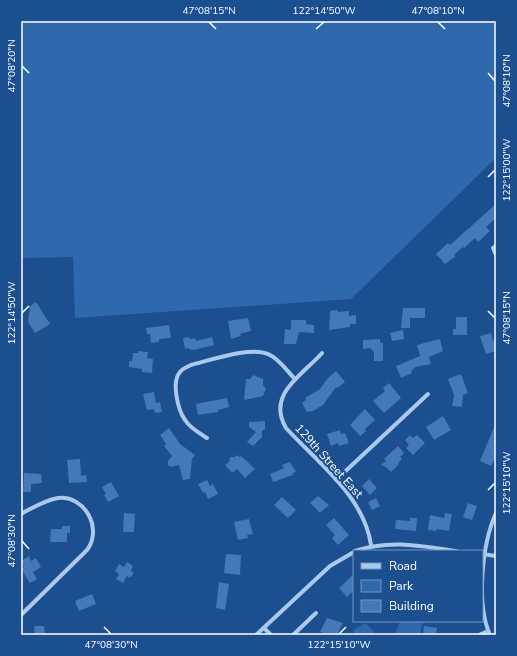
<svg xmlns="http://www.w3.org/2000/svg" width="517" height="656" font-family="'Nunito Sans',sans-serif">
<rect width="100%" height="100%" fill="#1b4f8f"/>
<g fill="#2e69ad">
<path d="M21 21H496V158L351 299 75 318 73 257 21 258Z"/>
<path d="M400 621H427L422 624 420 635H393L396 632Z"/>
<path d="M365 623 377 635H353L354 630Z"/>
</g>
<g fill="#4478b7">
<path d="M496 204V218L486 227 490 231 478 242 475 238 464 248 463 247 454 255 455 257 445 264 436 254 448 243 450 245Z"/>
<path d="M36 302 50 324 35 333 28 322 30 306Z"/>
<path d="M403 308H425V318H410V328H401Z"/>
<path d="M337 310 338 312 349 311V316L356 315V324H350V327L329 330 330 311Z"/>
<path d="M456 317H467V335H453V329H456Z"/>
<path d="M248 318 251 331 240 334 241 336 231 339 228 321Z"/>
<path d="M291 320H306V324L314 325V333L299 332 296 344H284L285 329 291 330Z"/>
<path d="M169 325 171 338 159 339V342L151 343 150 334H147L146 328Z"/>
<path d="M403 330 404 339 392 341 390 333Z"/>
<path d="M491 333 493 341 496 340V351L486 354 480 336Z"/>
<path d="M189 337 190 339 195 338 196 341 212 337 214 345 194 350 189 349V348L185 349 183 338Z"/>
<path d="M380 339V343H383V361H374V352L370 348 363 349V340Z"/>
<path d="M440 339 443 351 429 357 431 364 416 367 411 371 412 373 401 378 396 366 420 356 417 345Z"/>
<path d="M138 351 148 352 147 358 153 359 152 373 142 372V369L129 367V361H132L133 353H138Z"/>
<path d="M336 371 345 382 337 388 336 387 323 405 313 411 307 412 302 403 306 400 305 398 320 389 328 378Z"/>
<path d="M461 374 468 393 463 395 462 407 452 406 454 395 448 379Z"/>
<path d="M253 375 263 379V385L266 389 263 396 244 400 246 379H250Z"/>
<path d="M389 383 401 398 384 413 373 401 385 391 383 388Z"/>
<path d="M154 392 156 403 160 402 162 412 155 413 154 409 147 410 143 394Z"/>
<path d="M227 398 229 407 218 410V412L198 415 196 404Z"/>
<path d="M365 409 375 420 365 429 366 431 360 436 350 425Z"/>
<path d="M443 416 451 430 434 440 426 427Z"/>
<path d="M265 421V430H262V437L253 446 247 442 256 432 249 427V422Z"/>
<path d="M495 425 496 456 491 466 480 461Z"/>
<path d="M169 428 180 444 195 455 192 459 190 479 183 480 179 465 171 467 168 465V461L172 456 164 446 166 444 160 435Z"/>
<path d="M340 430 341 434 345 433 349 443 339 446 338 443 331 446 327 434Z"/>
<path d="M410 435 413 438 417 435 425 443 413 455 406 448 409 445 405 440Z"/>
<path d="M398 446 404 453 400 457 402 459 398 463 399 464 391 472 386 467 381 465 386 461 384 459Z"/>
<path d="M237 455 239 457 241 456 255 469 245 478 237 469 232 473 225 465 229 462 230 457H235Z"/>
<path d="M80 459 81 476 86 475 87 482 69 483 67 460Z"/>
<path d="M290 462 296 472 292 473 293 475 273 482 270 474 284 468 282 465Z"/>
<path d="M24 473 41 474 42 483 31 484V492H23Z"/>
<path d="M369 479 377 488 370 495 362 486Z"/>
<path d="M207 480 210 486 213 484 218 494 208 499 205 492 203 493 198 484Z"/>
<path d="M111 482 119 496 108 502 104 495 106 494 102 487Z"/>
<path d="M318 496 329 505 320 513 310 503Z"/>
<path d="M282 497 296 510 288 518 274 505Z"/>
<path d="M376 498 380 506 372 510 368 502Z"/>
<path d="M468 503 477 506 472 520 463 517Z"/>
<path d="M124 513 135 514 134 532H123Z"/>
<path d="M445 513 452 514 449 531 437 529 436 531 428 530 430 515 444 518Z"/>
<path d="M334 518 349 535 338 545 332 538 335 535 326 525Z"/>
<path d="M410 518H417L416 531 395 529 396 520 410 521Z"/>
<path d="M249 519 253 534 247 535 248 538 238 540 234 522Z"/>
<path d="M62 526H70V533H67V542H50L51 529H62Z"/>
<path d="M226 554 241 555 240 575 224 573Z"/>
<path d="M29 556 31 561 36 558 41 567 33 572 37 579 30 583 21 569 24 567 21 561Z"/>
<path d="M127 562 133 566 131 571 134 573 130 578 127 576 123 583 116 579 119 574 115 571 119 564 124 567Z"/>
<path d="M354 574V590L347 597 339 588Z"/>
<path d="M219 582 229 584 225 610 216 608Z"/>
<path d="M92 594 96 604 79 611 75 601Z"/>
<path d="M327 618 343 623 337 635H328L320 632Z"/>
<path d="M34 626H44L45 635H35Z"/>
<path d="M424 626 437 628 436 635H423Z"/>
</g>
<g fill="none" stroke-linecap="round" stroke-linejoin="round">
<g stroke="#a9c9ee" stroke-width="4">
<path d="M496 246 493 248 496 255"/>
<path d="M322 353C303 375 266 394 286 428 318 463 364 496 371 545"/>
<path d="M207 438C199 433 190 428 185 420 178 410 171 382 180 372 183 368 187 367 191 365 211 360 253 345 270 355 280 360 287 371 295 379"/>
<path d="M336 480 428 394"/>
<path d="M21 514C32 508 45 500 58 498 85 495 103 529 87 550L21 615"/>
<path d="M355 551C389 539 422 546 456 551"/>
<path d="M482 554 496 556"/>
<path d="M264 628 271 635"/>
<path d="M256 635 330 566 354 552"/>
<path d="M293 635 316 613"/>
<path d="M479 635 488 631"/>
<path d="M490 635C476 604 482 544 496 513"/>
</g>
</g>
<path fill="none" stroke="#fff" stroke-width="1.5" d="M209 22 216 29M438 22 445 29M316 29 324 22M22 66 29 73M488 73 495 81M488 177 495 170M488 311 495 318M22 313 29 306M488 490 495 483M22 541 29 549M104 627 111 634M339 634 346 627"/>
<g text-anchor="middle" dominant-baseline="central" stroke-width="4" stroke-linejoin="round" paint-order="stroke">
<g font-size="12" fill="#fff" stroke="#1b4f8f">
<text transform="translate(329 461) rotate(48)">129th Street East</text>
</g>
</g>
<rect width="517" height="656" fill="none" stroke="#1b4f8f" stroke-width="44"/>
<rect x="353" y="550" width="130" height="72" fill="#1b4f8f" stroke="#7695bc"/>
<rect x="361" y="563" width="20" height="6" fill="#a9c9ee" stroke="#7695bc"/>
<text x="389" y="570" font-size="12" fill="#ffffff">Road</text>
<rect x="361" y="580" width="20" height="12" fill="#2e69ad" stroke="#7695bc"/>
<text x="389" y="590" font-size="12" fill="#ffffff">Park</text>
<rect x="361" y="600" width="20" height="12" fill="#4478b7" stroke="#7695bc"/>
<text x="389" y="610" font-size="12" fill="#ffffff">Building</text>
<rect x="22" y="22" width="473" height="612" fill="none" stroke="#fff" stroke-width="1.5"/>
<g font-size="10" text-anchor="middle" fill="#fff">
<text x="209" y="14">47°08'15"N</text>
<text x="324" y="14">122°14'50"W</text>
<text x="438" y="14">47°08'10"N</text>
<text transform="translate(11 66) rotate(-90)" y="4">47°08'20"N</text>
<text transform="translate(506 81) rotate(-90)" y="4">47°08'10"N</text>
<text transform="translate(506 170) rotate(-90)" y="4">122°15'00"W</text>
<text transform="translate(11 313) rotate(-90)" y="4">122°14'50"W</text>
<text transform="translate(506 318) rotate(-90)" y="4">47°08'15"N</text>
<text transform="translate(506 483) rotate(-90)" y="4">122°15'10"W</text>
<text transform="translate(11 541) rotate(-90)" y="4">47°08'30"N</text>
<text x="111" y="648">47°08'30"N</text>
<text x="339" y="648">122°15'10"W</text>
</g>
</svg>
